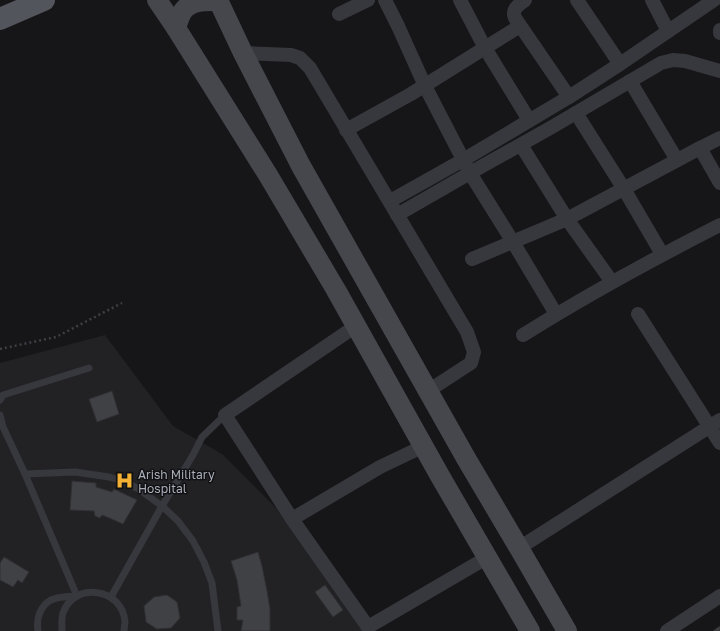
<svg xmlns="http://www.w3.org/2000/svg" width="720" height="631" font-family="'Golos Text',sans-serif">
<rect width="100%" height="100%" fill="#161618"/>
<path fill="#222225" d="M105 335 173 426 222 454 277 509 365 631H0V363Z"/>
<g fill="#404145" stroke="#303034">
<path d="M112 391 119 414 97 422 89 399Z"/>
<path d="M72 481 96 483V487L112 492 114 489 137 500 123 524 114 520 102 515 100 518 95 516 94 511 70 510Z"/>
<path d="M258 552 262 566 267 591 270 609V631H241L243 620H237V607L241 606 237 580 231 561Z"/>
<path d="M4 557 29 572 22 583 18 580 13 587 0 580V563Z"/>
<path d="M325 585 343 610 333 617 315 592Z"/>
<path d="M167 595 177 602 180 618 171 628 157 629 146 622 144 606 154 597Z"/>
<path d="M720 626V631H713Z"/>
</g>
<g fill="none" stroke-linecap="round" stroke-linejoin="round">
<path stroke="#3d3f44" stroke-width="2.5" stroke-dasharray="2 3" stroke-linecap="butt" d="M0 349 56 337 122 303"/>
<g stroke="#37383d" stroke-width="7">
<path d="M0 400 3 395 89 368"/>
<path d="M0 415 3 427 25 474 77 596C69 597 59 596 51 600 40 606 36 619 38 631"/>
<path d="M25 474 75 472 109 477 123 481 137 488 162 506 178 521 193 541 204 562 212 583 218 631"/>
<path d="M111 597 162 506 193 455 202 437 225 415"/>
<path d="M62 631C62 625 61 619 63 613 74 581 123 588 125 622 125 625 124 628 124 631"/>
</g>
<g stroke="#37383d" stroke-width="14">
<path d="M385 0 398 26 425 86 470 173 513 242 556 314"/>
<path d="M460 0 485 48 529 120"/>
<path d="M525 0C519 5 511 9 515 18L569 97"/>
<path d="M577 0 620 64"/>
<path d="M652 0 668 31"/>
<path d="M339 14 368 0"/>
<path d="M720 30V33"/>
<path d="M243 53 291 55 300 58 310 68 467 332 474 352 471 363 428 391"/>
<path d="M630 81 677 160"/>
<path d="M576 113 624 189 662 254"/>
<path d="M346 130 411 94 520 26"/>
<path d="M521 145 567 219 612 282"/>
<path d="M700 148 720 183"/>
<path d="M390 201 463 160 569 97 620 64 714 0"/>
<path d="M397 215 470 173 552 127 661 63 673 60 685 61 720 71"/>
<path d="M472 259 567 219 700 148 720 138"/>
<path d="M638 314 720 443"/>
<path d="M356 326 225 415 292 519 368 627 488 557"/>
<path d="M523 335C587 295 653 259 720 225"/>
<path d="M292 519 380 467 424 446"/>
<path d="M519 548 720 420"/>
<path d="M667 631 720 596"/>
</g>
<g stroke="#45474d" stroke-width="20">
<path d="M157 0 176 28 268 175 336 290 440 476 530 631"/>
<path d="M218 0 243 53 301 166 467 460 519 548 567 631"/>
<path d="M176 28C178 22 180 15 183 11 191 0 206 1 218 1"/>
</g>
<path stroke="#53555c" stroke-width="22" d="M0 19 44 0"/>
</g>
<defs>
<symbol id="hospital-bare" viewBox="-9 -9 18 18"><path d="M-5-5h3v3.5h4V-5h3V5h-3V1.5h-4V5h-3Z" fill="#f2b134" stroke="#111113" stroke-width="2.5" paint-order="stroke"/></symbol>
</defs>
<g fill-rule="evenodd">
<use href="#hospital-bare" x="112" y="468" width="25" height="25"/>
</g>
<g text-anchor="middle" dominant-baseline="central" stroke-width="3" stroke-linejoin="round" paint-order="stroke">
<g font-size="12" fill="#a8adb8" stroke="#111113" text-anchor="start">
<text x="138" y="474">Arish Military<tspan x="138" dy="14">Hospital</tspan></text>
</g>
</g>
</svg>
